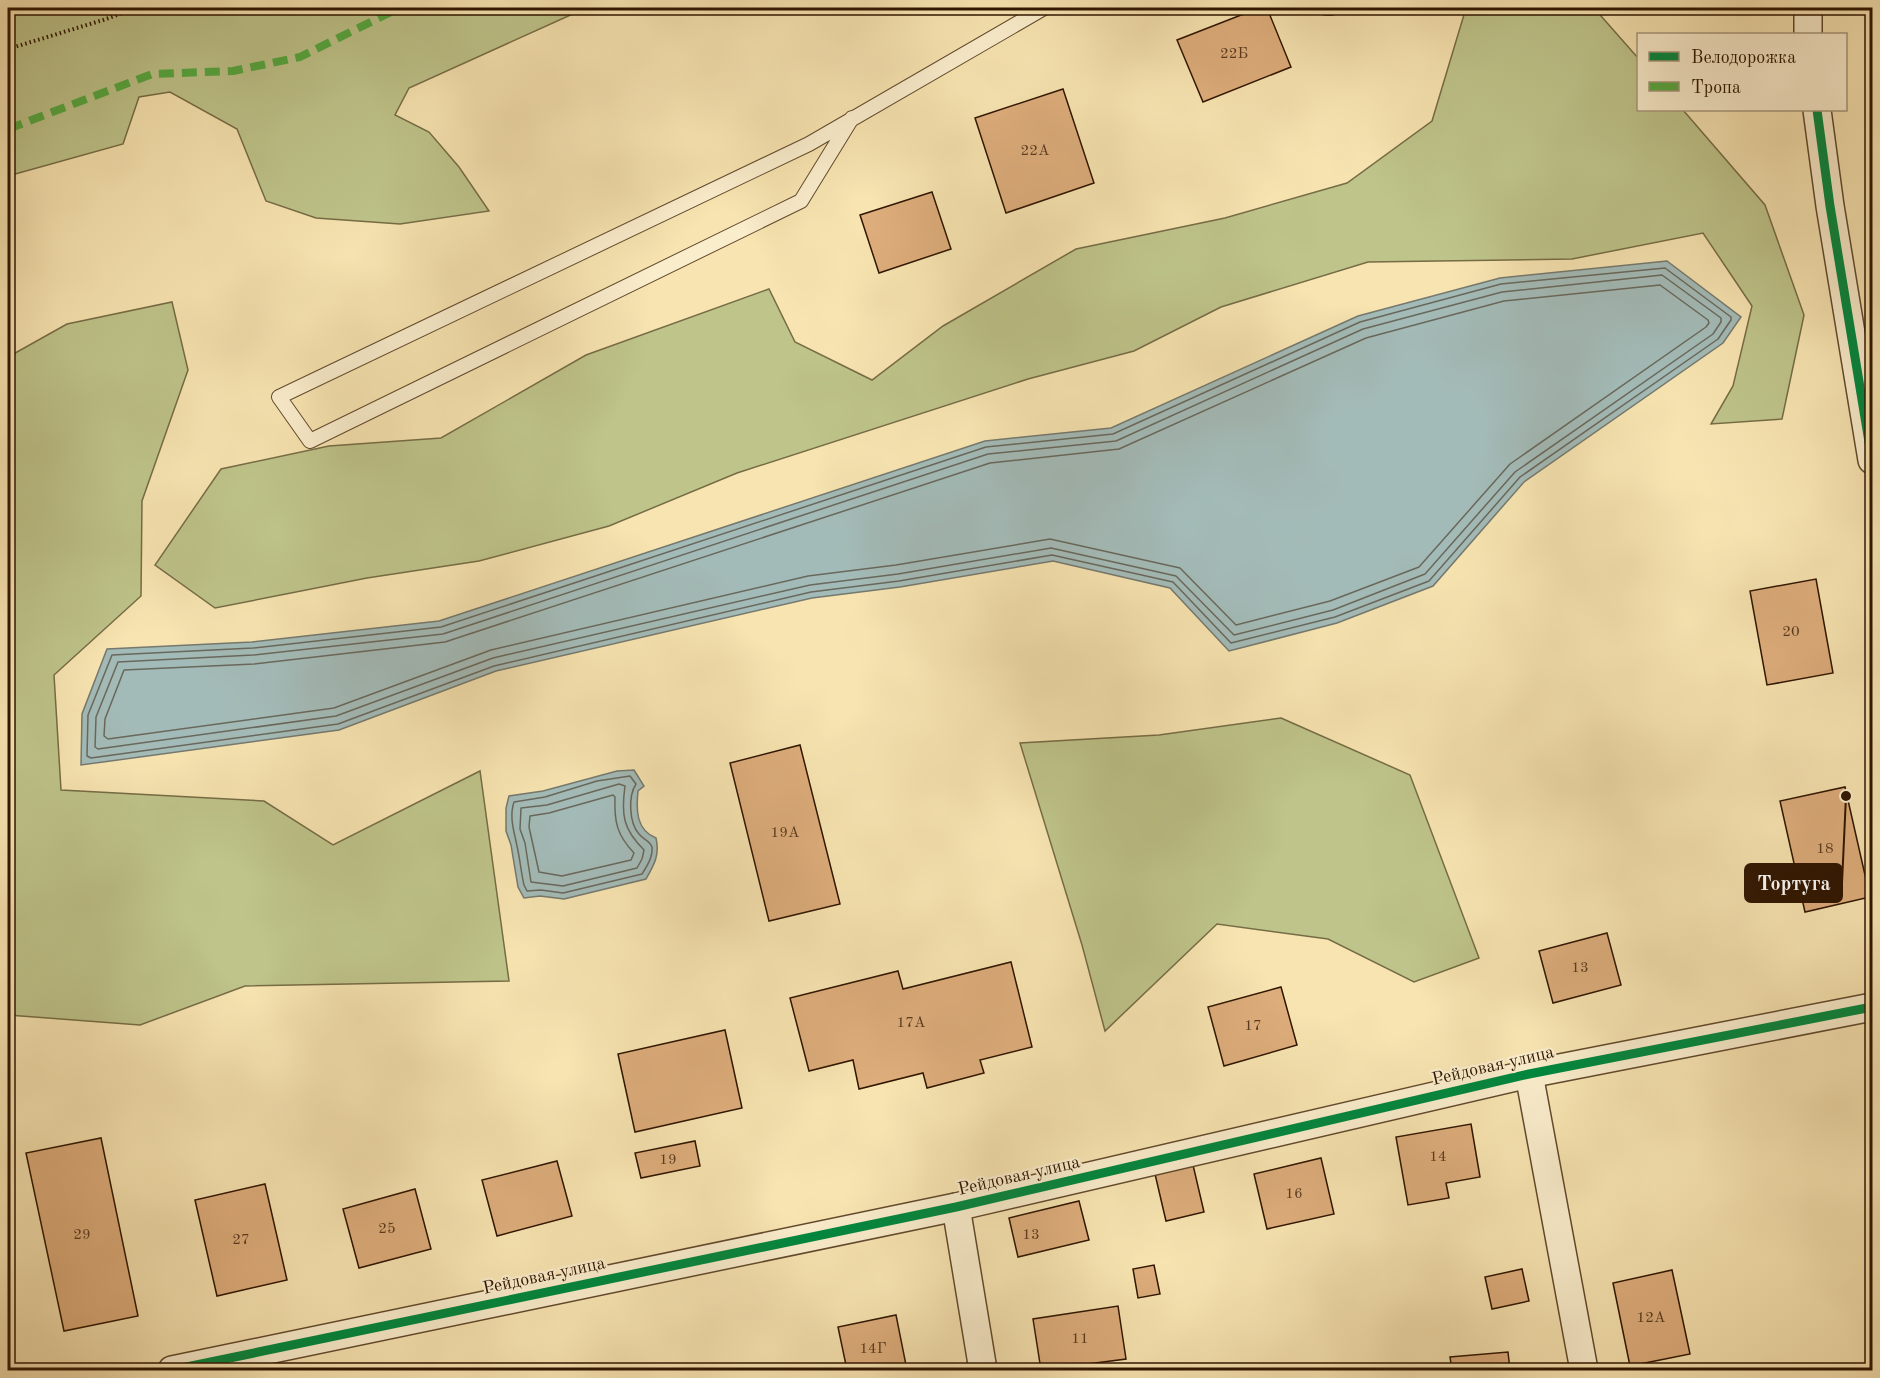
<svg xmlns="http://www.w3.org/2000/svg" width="1880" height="1378" font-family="'Old Standard TT',serif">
<rect width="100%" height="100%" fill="#f7e4b1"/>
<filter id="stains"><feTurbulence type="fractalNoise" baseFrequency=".00333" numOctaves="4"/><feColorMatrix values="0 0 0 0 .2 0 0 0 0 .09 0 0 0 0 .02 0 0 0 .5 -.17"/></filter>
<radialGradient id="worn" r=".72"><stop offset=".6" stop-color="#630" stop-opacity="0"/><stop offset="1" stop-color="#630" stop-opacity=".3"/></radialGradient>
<g fill="#bec48a" stroke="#766c45" stroke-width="1.5">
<path d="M8 8H586L409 88 395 115 429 132 459 167 489 211 400 224 316 218 266 201 237 129 170 92 139 97 123 144 8 176Z"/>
<path d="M1466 8H1594L1638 58V110H1683L1765 205 1804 315 1782 419 1711 424 1733 386 1752 306 1703 233 1572 259 1368 262 1221 307 1134 351 1028 379 737 473 609 526 479 561 367 578 215 608 155 565 221 469 329 446 441 438 586 355 769 289 795 342 872 380 943 326 1076 249 1225 218 1347 183 1432 121Z"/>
<path d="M172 302 188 370 142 501 141 596 54 675 61 790 264 801 333 845 480 771 509 981 245 986 140 1025 8 1015V357L67 324Z"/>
<path d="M1281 718 1410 775 1479 958 1414 982 1328 939 1217 924 1105 1031 1082 945 1020 743 1159 735Z"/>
</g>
<g fill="#a3bbb8" stroke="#75796e" stroke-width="1.5">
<path d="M1667 261 1741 317 1723 343 1524 482 1433 586 1337 623 1229 651 1170 588 1053 561 900 587 812 598 496 671 339 730 81 765 82 714 107 649 252 642 439 621 985 441 1111 428 1358 316 1500 278Z"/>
<path d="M634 770 644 786 638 791C636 810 636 830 656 838 660 855 654 865 646 879L564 899 540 896 524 898 518 887 511 845 506 831V808L509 796 543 791 617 771Z"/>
</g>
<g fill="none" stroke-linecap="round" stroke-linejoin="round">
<g stroke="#69685c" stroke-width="1.5">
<path d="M1665 268 1731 317V320L1718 339 1520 477 1429 581 1335 617 1231 643 1173 582 1052 555 899 581 811 592 494 666 338 724 91 758 87 756 88 715 112 655 253 648 441 627 986 447 1113 434 1360 322 1501 284Z"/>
<path d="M1662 275 1721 318V322L1713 334 1515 472 1425 574 1333 610 1234 635 1176 576 1051 548 898 574 810 585 493 658 336 716 98 749 95 747 96 717 118 662 253 655 443 634 988 454 1116 441 1363 329 1502 292Z"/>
<path d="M1660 285 1708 320 1709 323 1706 327 1510 464 1419 567 1330 601 1236 625 1180 568 1050 539 896 565 808 576 491 650 334 708 108 739 104 736 105 719 124 670 254 664 445 642 990 463 1119 449 1366 338 1504 301Z"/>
<path d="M630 776 636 784C628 796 629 823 639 834 643 839 650 841 652 847 653 857 647 866 642 874L563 893 541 890 527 891 524 885C521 872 520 859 517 846 514 831 509 817 514 802L545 797 597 781Z"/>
<path d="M619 784 625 786C621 815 623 829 644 850L642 859 637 868 563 886 531 882 525 843 520 829 521 808 547 805Z"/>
<path d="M613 795 615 797C614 822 617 835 634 853L631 860 562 876 539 872 529 827 530 816 549 813Z"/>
</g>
</g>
<g fill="#ddad7b" stroke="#2f1500" stroke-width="1.5">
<path d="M1259 8H1267L1291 67 1203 102 1177 40Z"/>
<path d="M1063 89 1094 183 1006 213 975 118Z"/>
<path d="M932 192 951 249 879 273 860 215Z"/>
<path d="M1816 579 1833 673 1767 685 1750 591Z"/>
<path d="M800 745 840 904 769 921 730 763Z"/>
<path d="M1845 787 1870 897 1805 912 1780 801Z"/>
<path d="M1607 933 1621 985 1553 1003 1539 951Z"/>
<path d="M1011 962 1032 1047 980 1060 984 1073 927 1088 923 1073 859 1089 853 1060 809 1071 790 998 898 971 903 989Z"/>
<path d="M1281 987 1297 1045 1224 1066 1208 1007Z"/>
<path d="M725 1030 742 1108 635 1132 618 1054Z"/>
<path d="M1471 1124 1480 1177 1446 1183 1449 1198 1408 1205 1396 1137Z"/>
<path d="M101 1138 138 1316 64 1331 26 1153Z"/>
<path d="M695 1141 700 1166 641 1178 635 1153Z"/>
<path d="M1321 1158 1334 1214 1267 1229 1254 1174Z"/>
<path d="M557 1161 572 1216 497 1236 482 1180Z"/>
<path d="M1193 1165 1204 1212 1166 1221 1155 1174Z"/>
<path d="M265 1184 287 1280 217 1296 195 1200Z"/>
<path d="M415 1189 431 1249 359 1268 343 1209Z"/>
<path d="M1079 1201 1089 1240 1018 1257 1009 1218Z"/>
<path d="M1154 1265 1160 1294 1138 1298 1133 1269Z"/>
<path d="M1522 1269 1529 1301 1492 1309 1485 1277Z"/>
<path d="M1672 1270 1690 1354 1630 1366 1613 1283Z"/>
<path d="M1118 1306 1126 1359 1041 1370 1033 1319Z"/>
<path d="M896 1315 907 1370H847L838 1327Z"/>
<path d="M1508 1352 1510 1370H1452L1450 1357Z"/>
</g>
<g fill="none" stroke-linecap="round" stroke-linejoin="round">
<defs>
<g id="service">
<path d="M1326 8H1331"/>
<path d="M852 118 801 201 310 441 279 397 809 144 1044 8"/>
</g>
<g id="minor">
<path d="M1808 8V34"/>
<path d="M1817 110 1830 206 1872 460"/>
<path d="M1529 1074 1584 1370"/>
<path d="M956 1207 983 1370"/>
<path d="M172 1370 956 1207 1529 1074 1872 1007"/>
</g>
</defs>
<use href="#service" stroke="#61492c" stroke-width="16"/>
<use href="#minor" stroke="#61492c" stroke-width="30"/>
<path stroke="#2f1500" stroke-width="4" stroke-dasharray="1.5 3" stroke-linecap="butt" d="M8 49 103 20 136 8"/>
<use href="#service" stroke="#faedcc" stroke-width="14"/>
<use href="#minor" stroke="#faedcc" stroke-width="27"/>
<path stroke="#54a940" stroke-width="8" stroke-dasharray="15 8" stroke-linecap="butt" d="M8 129 152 74 233 71 300 57 399 8"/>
<defs>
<g id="cycleway">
<path d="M1817 110 1830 206 1872 460"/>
<path d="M172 1370 956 1207 1529 1074 1872 1007"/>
</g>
</defs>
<use href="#cycleway" stroke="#faedcc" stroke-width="13"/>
<use href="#cycleway" stroke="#00873e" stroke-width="9"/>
</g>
<g text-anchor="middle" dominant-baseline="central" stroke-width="4.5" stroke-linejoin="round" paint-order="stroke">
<g font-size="15" fill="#5a3b1f">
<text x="1234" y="54">22Б</text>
<text x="1035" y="151">22А</text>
<text x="1791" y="632">20</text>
<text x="785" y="833">19А</text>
<text x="1825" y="849">18</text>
<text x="1580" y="968">13</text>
<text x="911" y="1023">17А</text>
<text x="1253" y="1026">17</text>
<text x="1438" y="1157">14</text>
<text x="668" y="1160">19</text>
<text x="1294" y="1194">16</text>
<text x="387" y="1229">25</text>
<text x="82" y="1235">29</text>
<text x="1031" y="1235">13</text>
<text x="241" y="1240">27</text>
<text x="1651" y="1318">12А</text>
<text x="1080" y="1339">11</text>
<text x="873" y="1349">14Г</text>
</g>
<g font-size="18" fill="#2f1500" stroke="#faedcc">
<text transform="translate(1493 1066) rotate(-13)">Рейдовая улица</text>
<text transform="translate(1019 1176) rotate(-13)">Рейдовая улица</text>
<text transform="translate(544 1276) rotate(-12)">Рейдовая улица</text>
</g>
</g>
<path fill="none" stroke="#2f1500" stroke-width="2" d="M1846 796L1842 883"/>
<circle fill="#2f1500" stroke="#faedcc" stroke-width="2" cx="1846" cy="796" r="6"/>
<rect fill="#2f1500" stroke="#2f1500" stroke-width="2" x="1745" y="864" width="97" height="38" rx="6"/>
<g font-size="20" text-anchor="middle" font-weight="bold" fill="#fff">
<text x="1794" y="890">Тортуга</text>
</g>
<rect width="1880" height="1378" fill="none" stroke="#f7e4b1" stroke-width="30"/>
<rect x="9" y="9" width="1862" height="1360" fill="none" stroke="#2f1500" stroke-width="3"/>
<rect x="15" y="15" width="1850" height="1348" fill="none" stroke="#2f1500" stroke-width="1.5"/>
<rect x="1637" y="33" width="210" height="78" fill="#faedcc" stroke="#a9977a" stroke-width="1.5"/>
<rect x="1649" y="52" width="30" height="9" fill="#00873e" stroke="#a9977a" stroke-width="1.5"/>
<text x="1691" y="63" font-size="18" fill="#2f1500">Велодорожка</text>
<rect x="1649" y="82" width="30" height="9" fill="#54a940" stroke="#a9977a" stroke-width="1.5"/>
<text x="1691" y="93" font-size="18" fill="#2f1500">Тропа</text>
<rect width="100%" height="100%" filter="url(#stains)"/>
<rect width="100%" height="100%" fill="url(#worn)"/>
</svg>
